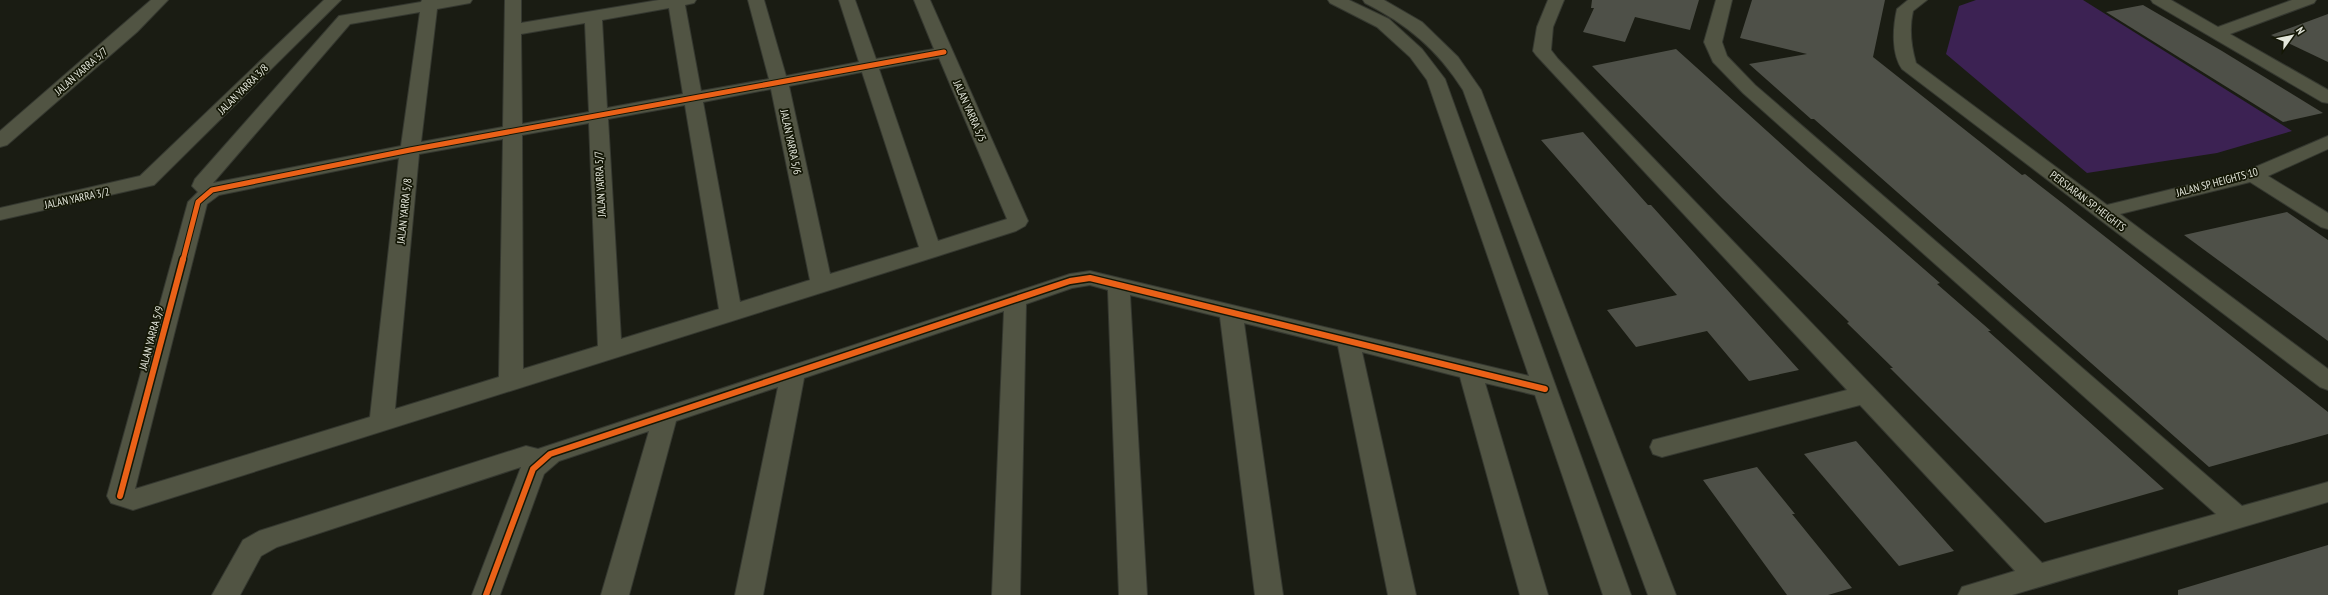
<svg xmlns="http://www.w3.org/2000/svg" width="2328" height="595" font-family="'PT Sans Narrow',sans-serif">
<rect width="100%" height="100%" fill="#1a1c13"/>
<path fill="#3c2253" d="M1976 0H2083L2292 131 2217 153 2087 173 1946 54 1959 6Z"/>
<g fill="#4e5048">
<path d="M1592 0H1699L1690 30 1635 17 1625 42 1583 32 1594 8H1591Z"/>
<path d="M1752 0H1885L1873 57 2022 175 2025 174 2061 202 2328 412V434L2209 467 1863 162 1814 119H1811L1749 64 1807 54 1740 38Z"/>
<path d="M2143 5 2222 51 2323 113 2283 122 2106 12Z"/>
<path d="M2328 14V62L2271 35Z"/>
<path d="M1676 49 1808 168 1940 283 1937 284 1991 331H1988L2164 489 2045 523 1890 368H1893L1847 323 1849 322 1722 198 1592 66Z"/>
<path d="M1583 132 1648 205H1651L1687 245 1799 370 1749 381 1707 331 1636 347 1607 310 1677 295 1541 140Z"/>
<path d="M2287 212 2328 240V341L2184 235Z"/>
<path d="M1856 441 1897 487 1954 551 1899 566 1804 454Z"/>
<path d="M1757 467 1795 514H1792L1852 588 1828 595H1787L1703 480Z"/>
<path d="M2328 545V595H2178V590Z"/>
</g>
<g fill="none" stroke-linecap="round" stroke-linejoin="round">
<defs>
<g id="minor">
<path d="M151 0H168L137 32 7 145 0 147V131Z"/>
<path d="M324 0H341L154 185 0 220V208L140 176Z"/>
<path d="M422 0H472L470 3 437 9 421 142 503 127 505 0H521V23L659 0H696L694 3 685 5 701 91 769 79 748 0H764L786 76 859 62 839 0H855L876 59 934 49 914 0H930L1028 221 1025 226 1016 231 938 256 133 510 111 503 107 496 188 202 198 192 192 186 195 179 339 16 421 2ZM669 8 683 94 607 108 602 20ZM420 12 401 146 213 183 350 24ZM585 23 589 112 522 124 521 34ZM939 58 1007 219 938 241 879 69ZM862 72 919 247 830 274 789 86ZM771 89 810 280 740 302 703 102ZM685 105 719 309 621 339 608 119ZM589 123 598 346 523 369 522 135ZM503 139 499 377 395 409 419 154ZM399 158 370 417 135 489 207 204 219 195Z"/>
<path d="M1328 0H1349L1389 19 1422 49 1445 79 1631 595H1603L1535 395 1485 383 1548 595H1520L1460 377 1362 352 1416 595H1388L1338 346 1244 323 1283 595H1255L1220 317 1130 295 1147 595H1119L1108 290 1090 285 1072 288 1026 304 1020 595H992L1004 311 804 378 763 595H735L778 387 676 421 629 595H601L649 431 559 461 544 474 500 595H472L521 467 277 547 261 556 240 595H212L243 540 259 531 526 446 538 449 1070 274 1090 271 1529 376 1427 80 1410 57 1377 27 1330 3Z"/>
<path d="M1363 0H1384L1422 22 1458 57 1481 90 1676 595H1648L1463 90C1438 50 1407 24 1365 3Z"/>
<path d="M1548 0H1564L1553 27 1551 50 1558 59 2042 563 2216 514 1743 93 1713 62 1704 42 1716 0H1732L1722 42 1727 56 1755 85 2242 506 2328 482V502L2012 595H1958L1962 587 2015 571 1860 405 1662 457 1653 454 1650 447 1653 440 1847 390 1536 55 1533 51 1537 27Z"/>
<path d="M1908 0H1927L1913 11C1909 29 1911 46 1916 63L2107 205 2246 171 2328 136V149L2268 176 2328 213V229L2321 227 2250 182 2120 214 2328 369V390L2320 387 1902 69C1891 53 1893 27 1897 9Z"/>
<path d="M2151 0H2171L2218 27 2292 0H2316L2314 3 2230 34 2328 90V103L2322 102 2153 3Z"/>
</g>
</defs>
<use href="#minor" stroke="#353830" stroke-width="2"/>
<use href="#minor" fill="#515443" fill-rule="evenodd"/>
<defs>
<path id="cycleway-far1" d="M183 260 198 202 212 190 410 150 944 52"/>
<g id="cycleway">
<path d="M120 496 183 259"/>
<path d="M486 595 533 469 550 454 1070 281 1090 278 1545 389"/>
</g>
</defs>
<use href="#cycleway-far1" stroke="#141706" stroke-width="7"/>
<use href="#cycleway" stroke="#141706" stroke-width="9"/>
<use href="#cycleway-far1" stroke="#ea6118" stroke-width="5"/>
<use href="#cycleway" stroke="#ea6118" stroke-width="6"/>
</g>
<g text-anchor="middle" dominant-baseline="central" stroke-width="3.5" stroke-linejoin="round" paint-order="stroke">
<g font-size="11" fill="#e4e7dc" stroke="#141706">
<text transform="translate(81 71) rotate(-41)">JALAN YARRA 3/7</text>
<text transform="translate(243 89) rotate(-45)">JALAN YARRA 3/8</text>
<text transform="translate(970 111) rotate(66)">JALAN YARRA 5/5</text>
<text transform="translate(791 142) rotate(78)">JALAN YARRA 5/6</text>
<text transform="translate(2217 182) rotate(-15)">JALAN SP HEIGHTS 10</text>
<text transform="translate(600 184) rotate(-93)">JALAN YARRA 5/7</text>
<text transform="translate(77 198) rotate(-12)">JALAN YARRA 3/2</text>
<text transform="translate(2088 201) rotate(37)">PERSIARAN SP HEIGHTS</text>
<text transform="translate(404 211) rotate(-84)">JALAN YARRA 5/8</text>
<text transform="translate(151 338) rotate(-75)">JALAN YARRA 5/9</text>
</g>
</g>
<g transform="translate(2292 36) rotate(57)" stroke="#141706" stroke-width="3" paint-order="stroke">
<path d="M0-3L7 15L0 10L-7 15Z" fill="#e4e7dc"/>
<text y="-6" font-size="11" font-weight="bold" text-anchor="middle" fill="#e4e7dc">N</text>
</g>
</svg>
